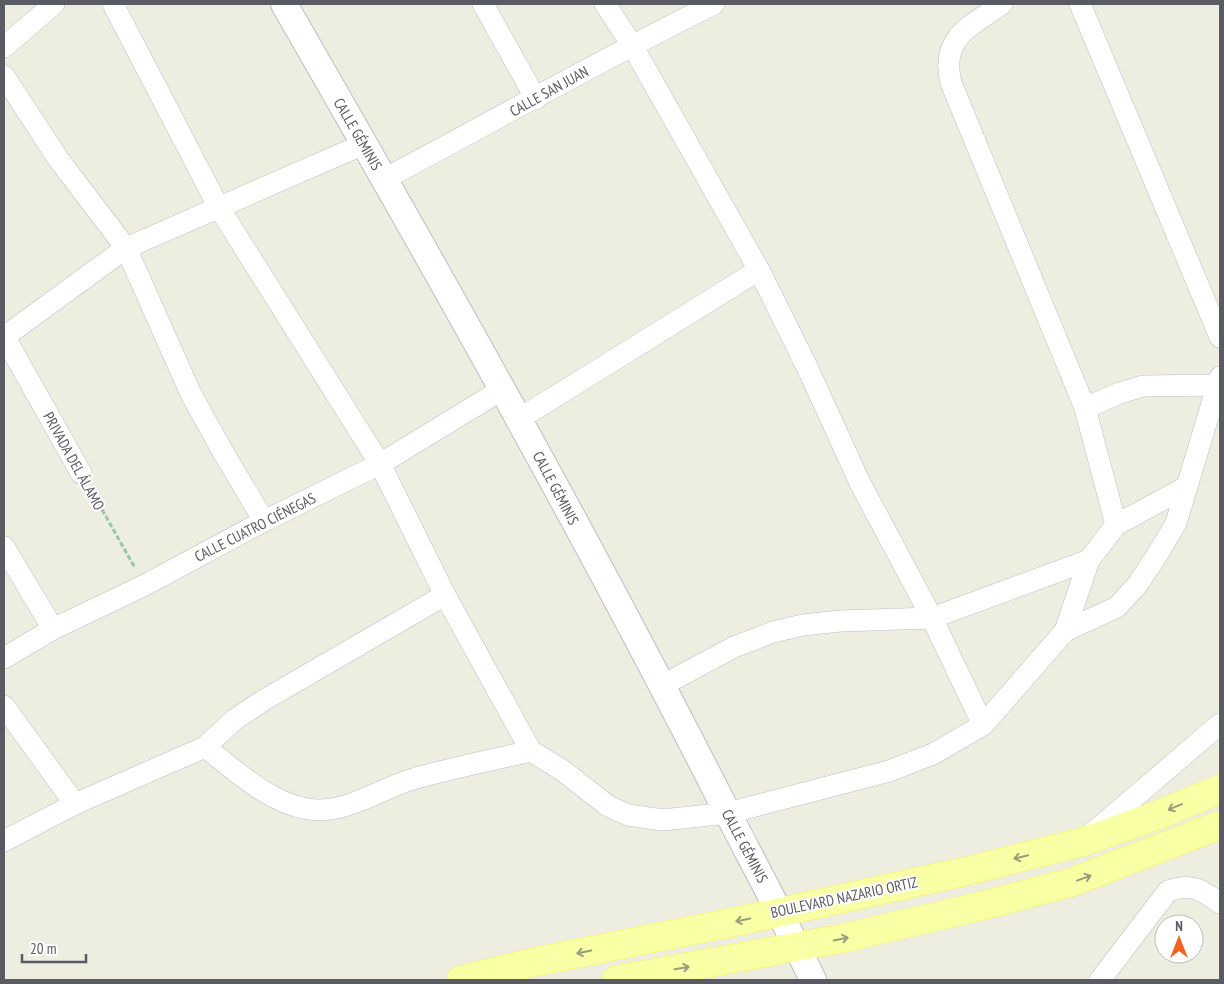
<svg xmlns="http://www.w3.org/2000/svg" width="1224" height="984" font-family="'PT Sans Narrow',sans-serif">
<rect width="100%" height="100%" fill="#edede0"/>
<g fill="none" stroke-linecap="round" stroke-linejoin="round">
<defs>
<g id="minor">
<path d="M113 4 218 206 380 464 445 595 531 751"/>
<path d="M483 4 536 99"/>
<path d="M605 4 632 45 759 270 808 369 860 483 932 618 983 725"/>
<path d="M1002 4C970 27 940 37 951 83L1085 408 1116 525 1186 487"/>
<path d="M1080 4 1220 337"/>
<path d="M4 47 54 4"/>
<path d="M4 76 59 160 126 248 191 394 223 452 264 521"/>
<path d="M384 179C494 121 602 59 714 4"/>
<path d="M4 336 81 473"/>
<path d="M4 337 126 248 364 144"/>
<path d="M1085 408 1120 393 1143 386 1218 385"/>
<path d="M519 419 759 270"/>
<path d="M4 547 53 629"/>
<path d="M1065 631 1117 607 1138 584 1159 552 1176 523 1220 377"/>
<path d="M4 658 53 629 145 585 264 521 380 464 503 389"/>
<path d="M663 685 734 647 773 632 803 625 840 621 932 618 1089 560"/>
<path d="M4 706 75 804"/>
<path d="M205 747C236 771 268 802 308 809 345 815 379 789 413 779 452 768 492 760 531 751L562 770 608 806 628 815 663 820 728 813 889 771 933 754 983 725 1065 631 1089 560 1116 525"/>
<path d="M1089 836 1220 724"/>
<path d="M4 841 75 804 205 747 234 720 264 700 445 595"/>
<path d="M1100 980 1168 891C1192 883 1200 889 1220 903"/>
</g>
<path id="tertiary" d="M284 4C436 268 586 534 724 806 754 864 785 921 813 980"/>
<g id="primary">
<path d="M461 980 534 962 744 920 967 871 1082 842 1158 815 1220 789"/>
<path d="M616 980 844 938 977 907 1072 882 1220 825"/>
</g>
</defs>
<use href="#minor" stroke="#bdbec5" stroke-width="22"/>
<use href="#tertiary" stroke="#bdbec5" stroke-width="28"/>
<use href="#primary" stroke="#fbf24c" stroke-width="29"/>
<path stroke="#93c8af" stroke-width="3" stroke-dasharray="5 2.5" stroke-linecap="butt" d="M91 490 135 568"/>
<use href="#minor" stroke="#fff" stroke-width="21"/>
<use href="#tertiary" stroke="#fff" stroke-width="26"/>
<use href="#primary" stroke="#f9ffa4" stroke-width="28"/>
</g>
<defs><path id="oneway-shaft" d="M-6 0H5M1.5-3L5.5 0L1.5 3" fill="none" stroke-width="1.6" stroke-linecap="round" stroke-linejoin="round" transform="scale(1.25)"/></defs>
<g stroke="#999d7d">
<use href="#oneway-shaft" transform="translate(1175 807) rotate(157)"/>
<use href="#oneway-shaft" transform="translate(1021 857) rotate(166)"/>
<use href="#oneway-shaft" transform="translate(1084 878) rotate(-20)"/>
<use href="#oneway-shaft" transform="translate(743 920) rotate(168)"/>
<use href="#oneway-shaft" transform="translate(841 939) rotate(-12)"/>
<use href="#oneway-shaft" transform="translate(584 952) rotate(168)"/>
<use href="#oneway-shaft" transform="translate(682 968) rotate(-10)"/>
</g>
<g text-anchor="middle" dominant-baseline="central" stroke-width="4" stroke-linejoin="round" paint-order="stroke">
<g font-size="15" fill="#595b63" stroke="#fff">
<text transform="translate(549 91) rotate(-29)">CALLE SAN JUAN</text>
<text transform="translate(358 134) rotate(60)">CALLE GÉMINIS</text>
<text transform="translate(74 461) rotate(61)">PRIVADA DEL ÁLAMO</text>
<text transform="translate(556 488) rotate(62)">CALLE GÉMINIS</text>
<text transform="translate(255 527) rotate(-27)">CALLE CUATRO CIÉNEGAS</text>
<text transform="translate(745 846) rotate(62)">CALLE GÉMINIS</text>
<text transform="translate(844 897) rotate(-12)">BOULEVARD NAZARIO ORTIZ</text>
</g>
</g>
<rect width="1224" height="984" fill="none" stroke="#595b63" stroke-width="10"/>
<g transform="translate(1179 939)"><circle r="24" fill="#ffffff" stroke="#bdbdc1"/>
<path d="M0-4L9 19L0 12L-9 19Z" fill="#f5601f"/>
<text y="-8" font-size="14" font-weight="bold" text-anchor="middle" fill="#595b63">N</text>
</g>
<path d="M22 954v8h64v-8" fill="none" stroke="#595b63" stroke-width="2.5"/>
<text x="30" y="954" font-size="15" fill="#595b63" stroke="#ffffff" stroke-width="4" paint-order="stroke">20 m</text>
</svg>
